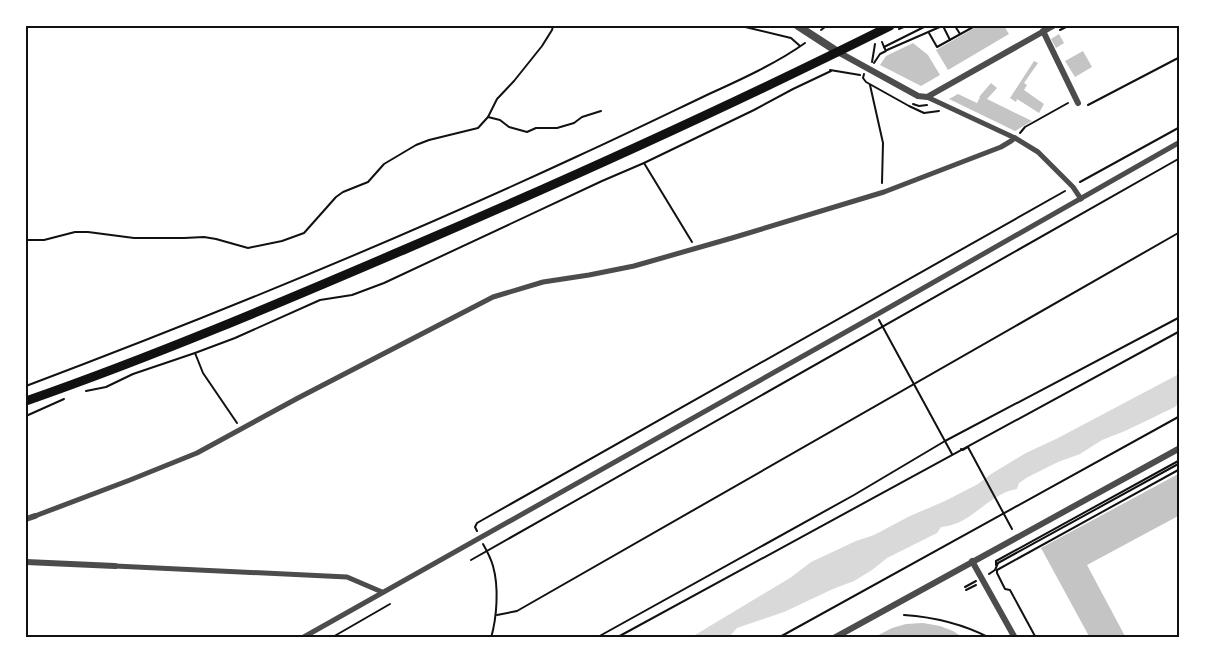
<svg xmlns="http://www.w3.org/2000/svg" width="1205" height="663" font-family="'IBM Plex Serif',serif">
<rect width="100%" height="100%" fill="#fff"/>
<path fill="#d9d9d9" d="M1179 374V402L1175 407 1125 431 1102 440 1080 454 1058 462 1028 477 1019 483 1017 489C987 494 972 525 941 527L937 533 887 558 872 570 854 581 833 589 784 612 737 628 729 637 690 638 790 578 811 562 856 541 874 535 910 516 945 501 978 484 991 474 1026 453 1058 438Z"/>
<g fill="#c4c4c4">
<path d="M978 26H1004L1009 34 948 70 936 50Z"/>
<path d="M1059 34 1064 43 1056 48 1051 39Z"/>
<path d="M913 43 928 55 940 75 921 86 880 65 886 56Z"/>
<path d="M1083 51 1092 67 1075 77 1065 61Z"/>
<path d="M1034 61 1038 63 1024 83 1027 85 1024 90 1044 104 1039 113 1017 99 1016 102 1010 98Z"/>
<path d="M991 83 997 88 987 99 1032 121 1015 131 949 99 958 94 977 103 980 97H979Z"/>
<path d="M1180 473V515L1087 565 1126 638H1090L1041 548Z"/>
<path d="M923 623 940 626 953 631 964 638H873L892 628 906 624Z"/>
</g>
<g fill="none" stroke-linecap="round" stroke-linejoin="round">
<g stroke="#111" stroke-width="2">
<path d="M741 26 791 38 800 46"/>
<path d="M943 26 950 40"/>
<path d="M955 26 960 34"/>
<path d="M899 29 906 26"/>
<path d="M821 30 825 27 837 26"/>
<path d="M1060 30 1068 26"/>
<path d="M929 33 937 47 975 26"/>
<path d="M882 42 884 47 926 26"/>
<path d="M887 50 942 26"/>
<path d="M872 62 875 44"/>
<path d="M874 63 880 54 886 51 884 47"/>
<path d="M830 70 860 75"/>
<path d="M864 74 863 78 866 82 909 106 924 113 939 111"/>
<path d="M870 85 883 143 882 183"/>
<path d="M913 104 919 106 927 105"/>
<path d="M1088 105 1180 57"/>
<path d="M488 117 500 120 509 127 527 132 536 128H557L574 123 582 117 601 111"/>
<path d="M1020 133 1025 127 1068 103"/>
<path d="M644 163 692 242"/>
<path d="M1080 182 1180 127"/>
<path d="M26 240H44L75 232H88L134 238H184L204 237 216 239 248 248 282 241 304 233 336 197 343 192 368 182 384 164 416 145 429 140 478 128 488 117 497 99 514 81 542 46 552 30 553 26"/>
<path d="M879 320 952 454"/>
<path d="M195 353 203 373 237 423"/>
<path d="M26 386C212 316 397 240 578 156 622 136 665 115 709 94 740 80 777 63 805 43"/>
<path d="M86 391 106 387 133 374 195 353 235 338 320 300 352 295 384 283 602 181 644 163 754 110 793 89 831 71"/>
<path d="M26 416 64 399"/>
<path d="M961 449 963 450 968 447 969 449 1012 529"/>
<path d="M477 531 475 527 477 523 1065 191"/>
<path d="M483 544C487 551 491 559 493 566 499 587 497 617 491 638"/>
<path d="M471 560 1180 158"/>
<path d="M996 565V561L1180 460"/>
<path d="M989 574 995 570 998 563 1180 463"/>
<path d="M965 587 976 581"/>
<path d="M966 590 976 585"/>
<path d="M497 615 517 611 1180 232"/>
<path d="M904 615C934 617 963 624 990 638"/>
<path d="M331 638 390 604"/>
<path d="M596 638 854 495 945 441 1180 317"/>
<path d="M616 638 1180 331"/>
<path d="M778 638 1180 416"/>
<path d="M1036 638 1010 590 1005 589 997 573V570L1180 469"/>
</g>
<g stroke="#4c4c4c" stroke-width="5">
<path d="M927 97 1015 138 1038 152 1073 187 1081 199"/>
<path d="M35 516 130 480 197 453 298 398 493 297 543 282 589 275 634 266 732 238 884 192 1001 147 1011 141 1015 138"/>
<path d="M115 566 347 577 382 592"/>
<path d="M302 638 876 315 1180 142"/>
</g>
<g stroke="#4c4c4c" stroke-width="6">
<path d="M1043 31 1078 103"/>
<path d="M838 52 918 96 927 97 1053 26"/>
<path d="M26 519 35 516"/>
<path d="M972 561 1015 638"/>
<path d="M26 562 115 566"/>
<path d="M834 638 1180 448"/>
</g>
<path stroke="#4c4c4c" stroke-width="8" d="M798 26 838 52"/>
<path stroke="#111" stroke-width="9" d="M26 401C155 356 282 302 408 248 571 178 732 105 890 26"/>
</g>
<rect width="1205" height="663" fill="none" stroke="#ffffff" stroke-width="54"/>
<rect x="27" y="27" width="1151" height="609" fill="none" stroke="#111" stroke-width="2"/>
</svg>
